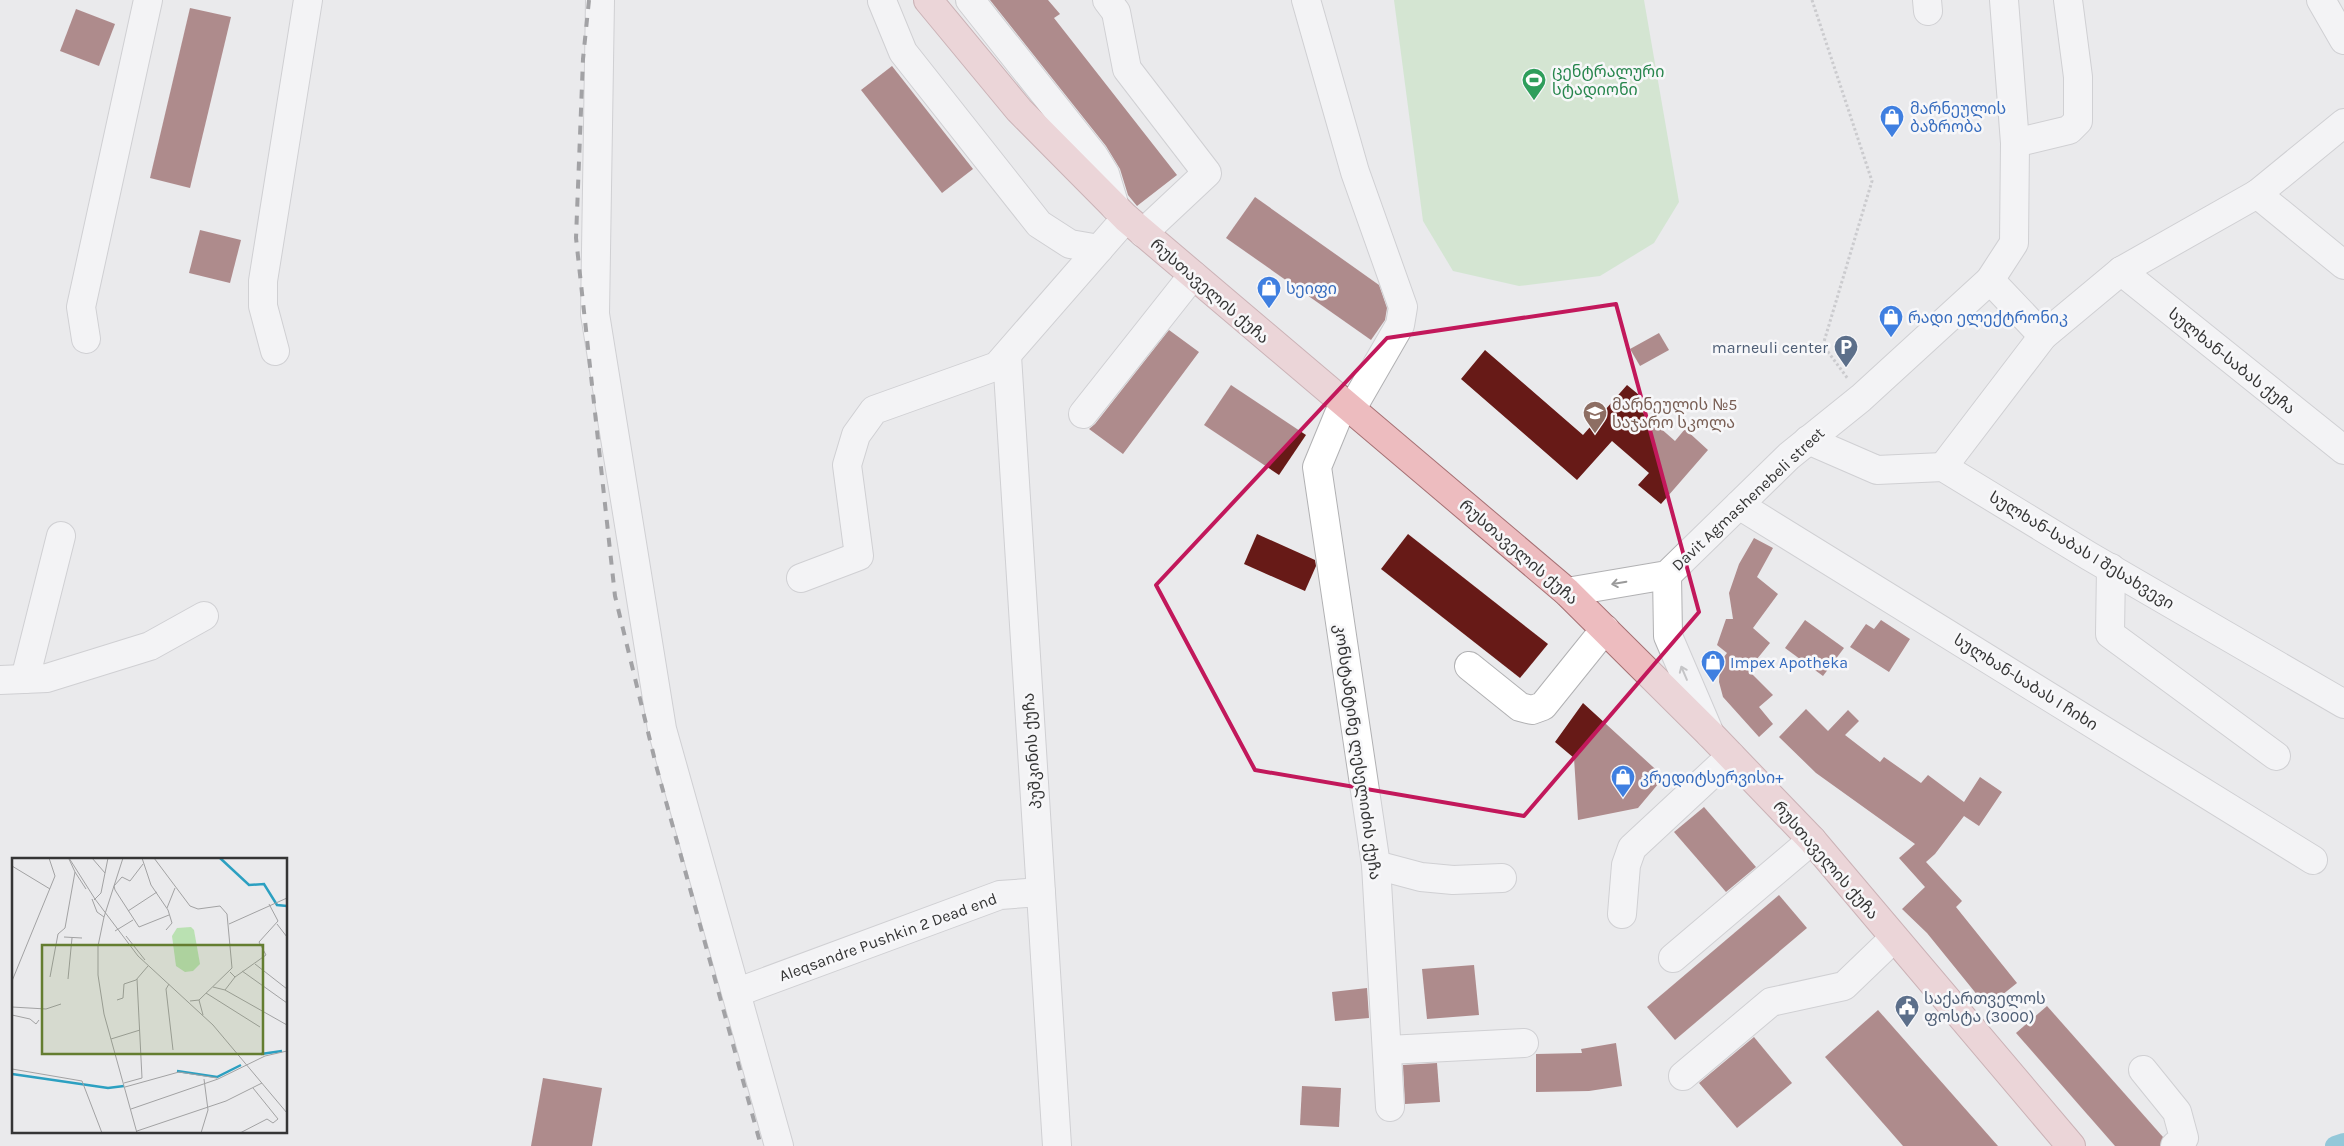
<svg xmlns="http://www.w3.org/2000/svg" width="2344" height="1146" font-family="Karla,'Noto Sans Georgian',sans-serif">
<rect width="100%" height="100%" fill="#eaeaec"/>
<path fill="#bae1b2" d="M1394 0H1644L1679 202 1654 243 1600 276 1519 286 1453 271 1423 221Z"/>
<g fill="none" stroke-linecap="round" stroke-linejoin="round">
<path stroke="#2ca0c1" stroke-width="20" d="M2335 1146 2344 1143"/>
</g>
<g fill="#671a17">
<path d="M990 0H1048L1060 14 1054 18 1177 175 1137 206 1128 195 1120 169 1106 146Z"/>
<path d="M190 8 231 17 190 188 150 178Z"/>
<path d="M76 9 115 24 99 66 60 51Z"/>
<path d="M892 66 973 169 942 193 861 90Z"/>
<path d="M1255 197 1379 285 1387 308 1385 320 1371 340 1226 238Z"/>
<path d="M200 230 241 240 230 283 189 273Z"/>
<path d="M1169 330 1199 352 1123 454 1089 429 1095 424Z"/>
<path d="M1659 333 1669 350 1640 366 1630 349Z"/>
<path d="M1485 350 1583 435 1627 385 1650 404 1642 412 1675 441 1685 429 1708 450 1661 504 1638 485 1649 473 1612 441 1577 480 1461 379Z"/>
<path d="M1231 385 1306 435 1279 475 1204 425Z"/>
<path d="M1257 534 1315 560 1316 566 1305 591 1244 564Z"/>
<path d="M1408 534 1548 644 1520 678 1381 569Z"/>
<path d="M1754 538 1773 548 1757 577 1778 594 1753 628 1770 643 1748 670 1773 695 1759 707 1773 724 1759 737 1723 697 1719 682 1720 662 1727 653 1717 645 1726 619H1733L1729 593 1739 564Z"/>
<path d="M1805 620 1844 648 1823 676 1785 648Z"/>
<path d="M1881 620 1910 639 1889 672 1850 647 1866 624 1874 629Z"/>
<path d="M1583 703 1664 777 1638 808 1578 820 1574 758 1555 742Z"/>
<path d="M1806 709 1828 731 1848 710 1859 721 1845 735 1880 762 1884 757 1921 783 1928 775 1964 802 1980 777 2002 792 1979 826 1964 816 1935 854 1926 862 1962 901 1956 907 2017 983 1987 1007 1927 933 1902 909 1925 887 1899 858 1915 844 1816 773 1779 737Z"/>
<path d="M1704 807 1756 867 1726 892 1674 832Z"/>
<path d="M1779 895 1807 928 1675 1040 1647 1007Z"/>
<path d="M1474 965 1479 1015 1427 1019 1422 969Z"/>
<path d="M1367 988 1369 1018 1335 1021 1332 992Z"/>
<path d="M2047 1006 2163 1137 2160 1146H2115L2016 1033Z"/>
<path d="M1878 1010 1998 1146H1903L1825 1057Z"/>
<path d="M1754 1037 1792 1083 1737 1128 1699 1083Z"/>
<path d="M1616 1043 1622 1086 1589 1091 1536 1092V1054L1582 1053 1581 1049Z"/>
<path d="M1437 1063 1440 1102 1405 1104 1403 1065Z"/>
<path d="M543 1078 602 1088 592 1146H531Z"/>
<path d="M1302 1086 1341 1088 1339 1127 1300 1125Z"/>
</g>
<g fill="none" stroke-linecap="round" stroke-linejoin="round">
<defs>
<g id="minor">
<path d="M600 0 595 314 662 729 779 1146"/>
<path d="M970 0 1094 156 1105 174 1115 207"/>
<path d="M1107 0 1116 12 1127 69 1207 173 1143 233"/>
<path d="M1306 0 1355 172 1403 307 1400 325 1351 410"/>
<path d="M1927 0 1928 11"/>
<path d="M2321 0 2344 40"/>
<path d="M882 1 903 52 1039 224 1070 244 1099 249"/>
<path d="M2015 143 2069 130 2078 121V77L2068 0"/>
<path d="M2257 194 2344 265"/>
<path d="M2121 271 2344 450"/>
<path d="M1990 280 2043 336 2121 271 2257 194 2344 123"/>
<path d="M86 339 81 307 148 0"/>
<path d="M275 351 263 306V281L308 0"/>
<path d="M1007 356 1057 1146"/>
<path d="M1343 404 1317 467 1376 865 1390 1107"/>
<path d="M1083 414 1193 275"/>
<path d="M1808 440 1877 470 1943 467 2089 556 2344 704"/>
<path d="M1943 467 2043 336"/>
<path d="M1739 505 2313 860"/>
<path d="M2111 568 2110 634 2276 756"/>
<path d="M1667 575 1668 636 1710 734"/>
<path d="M801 578 859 556 847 465 856 435 874 410 997 366 1126 218"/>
<path d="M1567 592 1667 575 1789 456 1861 398 1990 280 2014 243 2015 143 2004 0"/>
<path d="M1469 666 1520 707 1532 710 1543 706 1605 629"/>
<path d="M25 679 61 536"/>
<path d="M0 680 47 678 150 646 204 616"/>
<path d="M1376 865 1421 877 1453 880 1502 878"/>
<path d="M1622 914 1626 865 1632 848 1731 756"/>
<path d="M1673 958 1812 840"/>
<path d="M738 992 1000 895 1041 892"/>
<path d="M1388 1050 1524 1043"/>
<path d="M2143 1070 2177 1112 2184 1138 2175 1146"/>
<path d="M1683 1076 1771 1002 1844 986 1894 938"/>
</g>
<path id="major" d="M928 0 1019 110 1126 218 1567 592 1710 734 1812 840 2071 1146"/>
</defs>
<use href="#minor" stroke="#b1b1b3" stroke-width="30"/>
<use href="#major" stroke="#a57073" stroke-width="30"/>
<path stroke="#a7a7a8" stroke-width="3" stroke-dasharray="2.5 2.5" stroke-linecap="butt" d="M1812 0 1872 181 1823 345 1848 379"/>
<use href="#minor" stroke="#fff" stroke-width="28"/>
<use href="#major" stroke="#edbcbf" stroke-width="28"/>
<path stroke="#4d4d4e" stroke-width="4" stroke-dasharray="9 9" stroke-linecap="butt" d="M589 0 583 59 576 238 615 596 657 769 761 1146"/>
</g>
<defs><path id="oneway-shaft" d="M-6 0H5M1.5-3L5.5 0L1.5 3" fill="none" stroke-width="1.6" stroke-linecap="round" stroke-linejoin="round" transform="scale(1.25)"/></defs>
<g stroke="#9a9a9a">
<use href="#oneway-shaft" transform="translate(1619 583) rotate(170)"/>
<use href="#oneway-shaft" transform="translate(1684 673) rotate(-113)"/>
</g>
<path d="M0 0H2344V1146H0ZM1616 304 1699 612 1524 816 1255 770 1156 585 1387 338Z" fill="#eaeaec" fill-opacity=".55" fill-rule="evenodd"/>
<path fill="none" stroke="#c2185b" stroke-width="4" stroke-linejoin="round" d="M1616 304 1699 612 1524 816 1255 770 1156 585 1387 338Z"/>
<defs>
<symbol id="stadium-pin" viewBox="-11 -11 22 30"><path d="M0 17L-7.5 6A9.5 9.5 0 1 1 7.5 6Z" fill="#2e9e5b" stroke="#f7f7f9"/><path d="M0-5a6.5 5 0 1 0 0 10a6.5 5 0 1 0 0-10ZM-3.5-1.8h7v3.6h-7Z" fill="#fff"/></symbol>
<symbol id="shop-pin" viewBox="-11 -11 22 30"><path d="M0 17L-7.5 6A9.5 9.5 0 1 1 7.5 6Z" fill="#3f7fe0" stroke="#f7f7f9"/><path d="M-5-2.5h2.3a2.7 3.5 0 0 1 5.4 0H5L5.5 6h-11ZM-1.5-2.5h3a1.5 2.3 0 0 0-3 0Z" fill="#fff"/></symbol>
<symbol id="parking-pin" viewBox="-11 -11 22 30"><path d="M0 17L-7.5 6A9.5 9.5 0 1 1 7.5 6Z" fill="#5c6f8a" stroke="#f7f7f9"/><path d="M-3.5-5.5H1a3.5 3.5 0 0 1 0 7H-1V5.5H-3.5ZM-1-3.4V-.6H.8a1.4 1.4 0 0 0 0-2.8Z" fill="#fff"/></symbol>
<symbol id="school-pin" viewBox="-11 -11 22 30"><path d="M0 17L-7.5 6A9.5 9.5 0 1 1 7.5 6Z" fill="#8d6e63" stroke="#f7f7f9"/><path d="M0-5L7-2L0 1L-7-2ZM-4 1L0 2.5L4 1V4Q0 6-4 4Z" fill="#fff"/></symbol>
<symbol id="civic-pin" viewBox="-11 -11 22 30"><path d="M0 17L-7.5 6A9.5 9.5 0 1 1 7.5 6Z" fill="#5c6f8a" stroke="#f7f7f9"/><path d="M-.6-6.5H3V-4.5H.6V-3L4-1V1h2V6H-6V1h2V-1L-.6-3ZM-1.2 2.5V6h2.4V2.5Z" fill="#fff"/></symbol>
</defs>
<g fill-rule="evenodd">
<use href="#stadium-pin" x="1520" y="66" width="28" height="38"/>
<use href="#shop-pin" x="1878" y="103" width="28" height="38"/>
<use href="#shop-pin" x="1255" y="274" width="28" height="38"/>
<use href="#shop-pin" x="1877" y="303" width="28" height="38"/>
<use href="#parking-pin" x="1832" y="333" width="28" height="38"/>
<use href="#school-pin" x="1581" y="399" width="28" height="38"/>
<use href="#shop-pin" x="1699" y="648" width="28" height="38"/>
<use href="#shop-pin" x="1609" y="763" width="28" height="38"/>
<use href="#civic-pin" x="1893" y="993" width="28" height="38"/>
</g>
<g text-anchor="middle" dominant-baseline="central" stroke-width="5" stroke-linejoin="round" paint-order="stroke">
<g font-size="16" fill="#27864d" stroke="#f7f7f9" text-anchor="start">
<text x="1552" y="71">ცენტრალური<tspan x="1552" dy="18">სტადიონი</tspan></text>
</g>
<g font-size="16" fill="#366cbe" stroke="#f7f7f9" text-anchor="start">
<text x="1910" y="108">მარნეულის<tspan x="1910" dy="18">ბაზრობა</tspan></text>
<text x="1286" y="288">სეიფი</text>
<text x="1908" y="317">რადი ელექტრონიკ</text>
<text x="1730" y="662">Impex Apotheka</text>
<text x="1640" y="777">კრედიტსერვისი+</text>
</g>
<g font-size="16" fill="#353535" stroke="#f7f7f9">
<text transform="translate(1210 291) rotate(41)">რუსთაველის ქუჩა</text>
<text transform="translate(2232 361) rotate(39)">სულხან-საბას ქუჩა</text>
<text transform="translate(1748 499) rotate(-43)">Davit Agmashenebeli street</text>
<text transform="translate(2082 550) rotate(31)">სულხან-საბას I შესახვევი</text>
<text transform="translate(1519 552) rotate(41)">რუსთაველის ქუჩა</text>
<text transform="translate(2026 682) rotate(32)">სულხან-საბას I ჩიხი</text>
<text transform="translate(1032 751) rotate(-94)">პუშკინის ქუჩა</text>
<text transform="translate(1358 752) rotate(82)">კონსტანტინე ლესელიძის ქუჩა</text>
<text transform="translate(1826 860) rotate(49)">რუსთაველის ქუჩა</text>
<text transform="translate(888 937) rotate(-20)">Aleqsandre Pushkin 2 Dead end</text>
</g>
<g font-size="16" fill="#4e5e75" stroke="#f7f7f9" text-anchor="end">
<text x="1828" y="347">marneuli center</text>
<text x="1924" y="998" text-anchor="start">საქართველოს<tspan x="1924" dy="18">ფოსტა (3000)</tspan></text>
</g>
<g font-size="16" fill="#785e54" stroke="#f7f7f9" text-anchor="start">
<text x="1612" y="404">მარნეულის №5<tspan x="1612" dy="18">საჯარო სკოლა</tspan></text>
</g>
</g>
<g transform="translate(12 858)">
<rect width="275" height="275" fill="#eaeaec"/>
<path d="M179 69 182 72 188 106 181 113 173 114 164 108 160 78 165 70Z" fill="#bae1b2"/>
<path fill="none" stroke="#2ca0c1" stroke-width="2.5" d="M208 0 237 27 252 26 265 47 275 48M249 196 270 193M165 213 205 219 229 207M0 216 96 230 112 228"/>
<path fill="none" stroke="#a2a2a3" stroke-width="1" d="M57 0 83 41 126 98 201 167 275 255M80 0 93 15M111 0 92 59 86 88V117L92 156 125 275M130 0 139 27 156 52 160 65 154 72M142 0 178 48 186 51 208 48 215 56 220 110 187 142 178 143M131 6 118 23 110 19 102 28 103 32 127 69 157 57M0 8 38 31M63 14 74 31M80 41 85 54 92 59M82 42 89 35 96 0M155 50 163 30M116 53 145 34M217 66 275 40M265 66 275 79M103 73 121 62M114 78 133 102M52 79 70 80M243 106 275 131M230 113 275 145M218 114 223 119 254 97 247 84 266 63 257 46M38 119 46 76 53 70 63 14 57 1M56 121 60 80M0 123 43 18 37 0M157 126 154 131 161 192M201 129 213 132 275 167M213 132 223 119M194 135 248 169M105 142 111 140 112 126 124 122 136 108M187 142 191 157M0 149 34 151 49 146M0 157 18 161 24 166 27 162M99 181 128 172M0 211 70 223 90 275M112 225 130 220 125 121M113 229 167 214 205 220M119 251 206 221 253 198 275 193M125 273 214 243 250 225M189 275 196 252 192 221M228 275 255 261 261 265 266 261 241 230"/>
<path fill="#647d30" fill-opacity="0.15" stroke="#647d30" stroke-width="2.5" d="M30 87H251V196H30Z"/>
<rect width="275" height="275" fill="none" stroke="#353535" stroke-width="2.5"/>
</g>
</svg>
